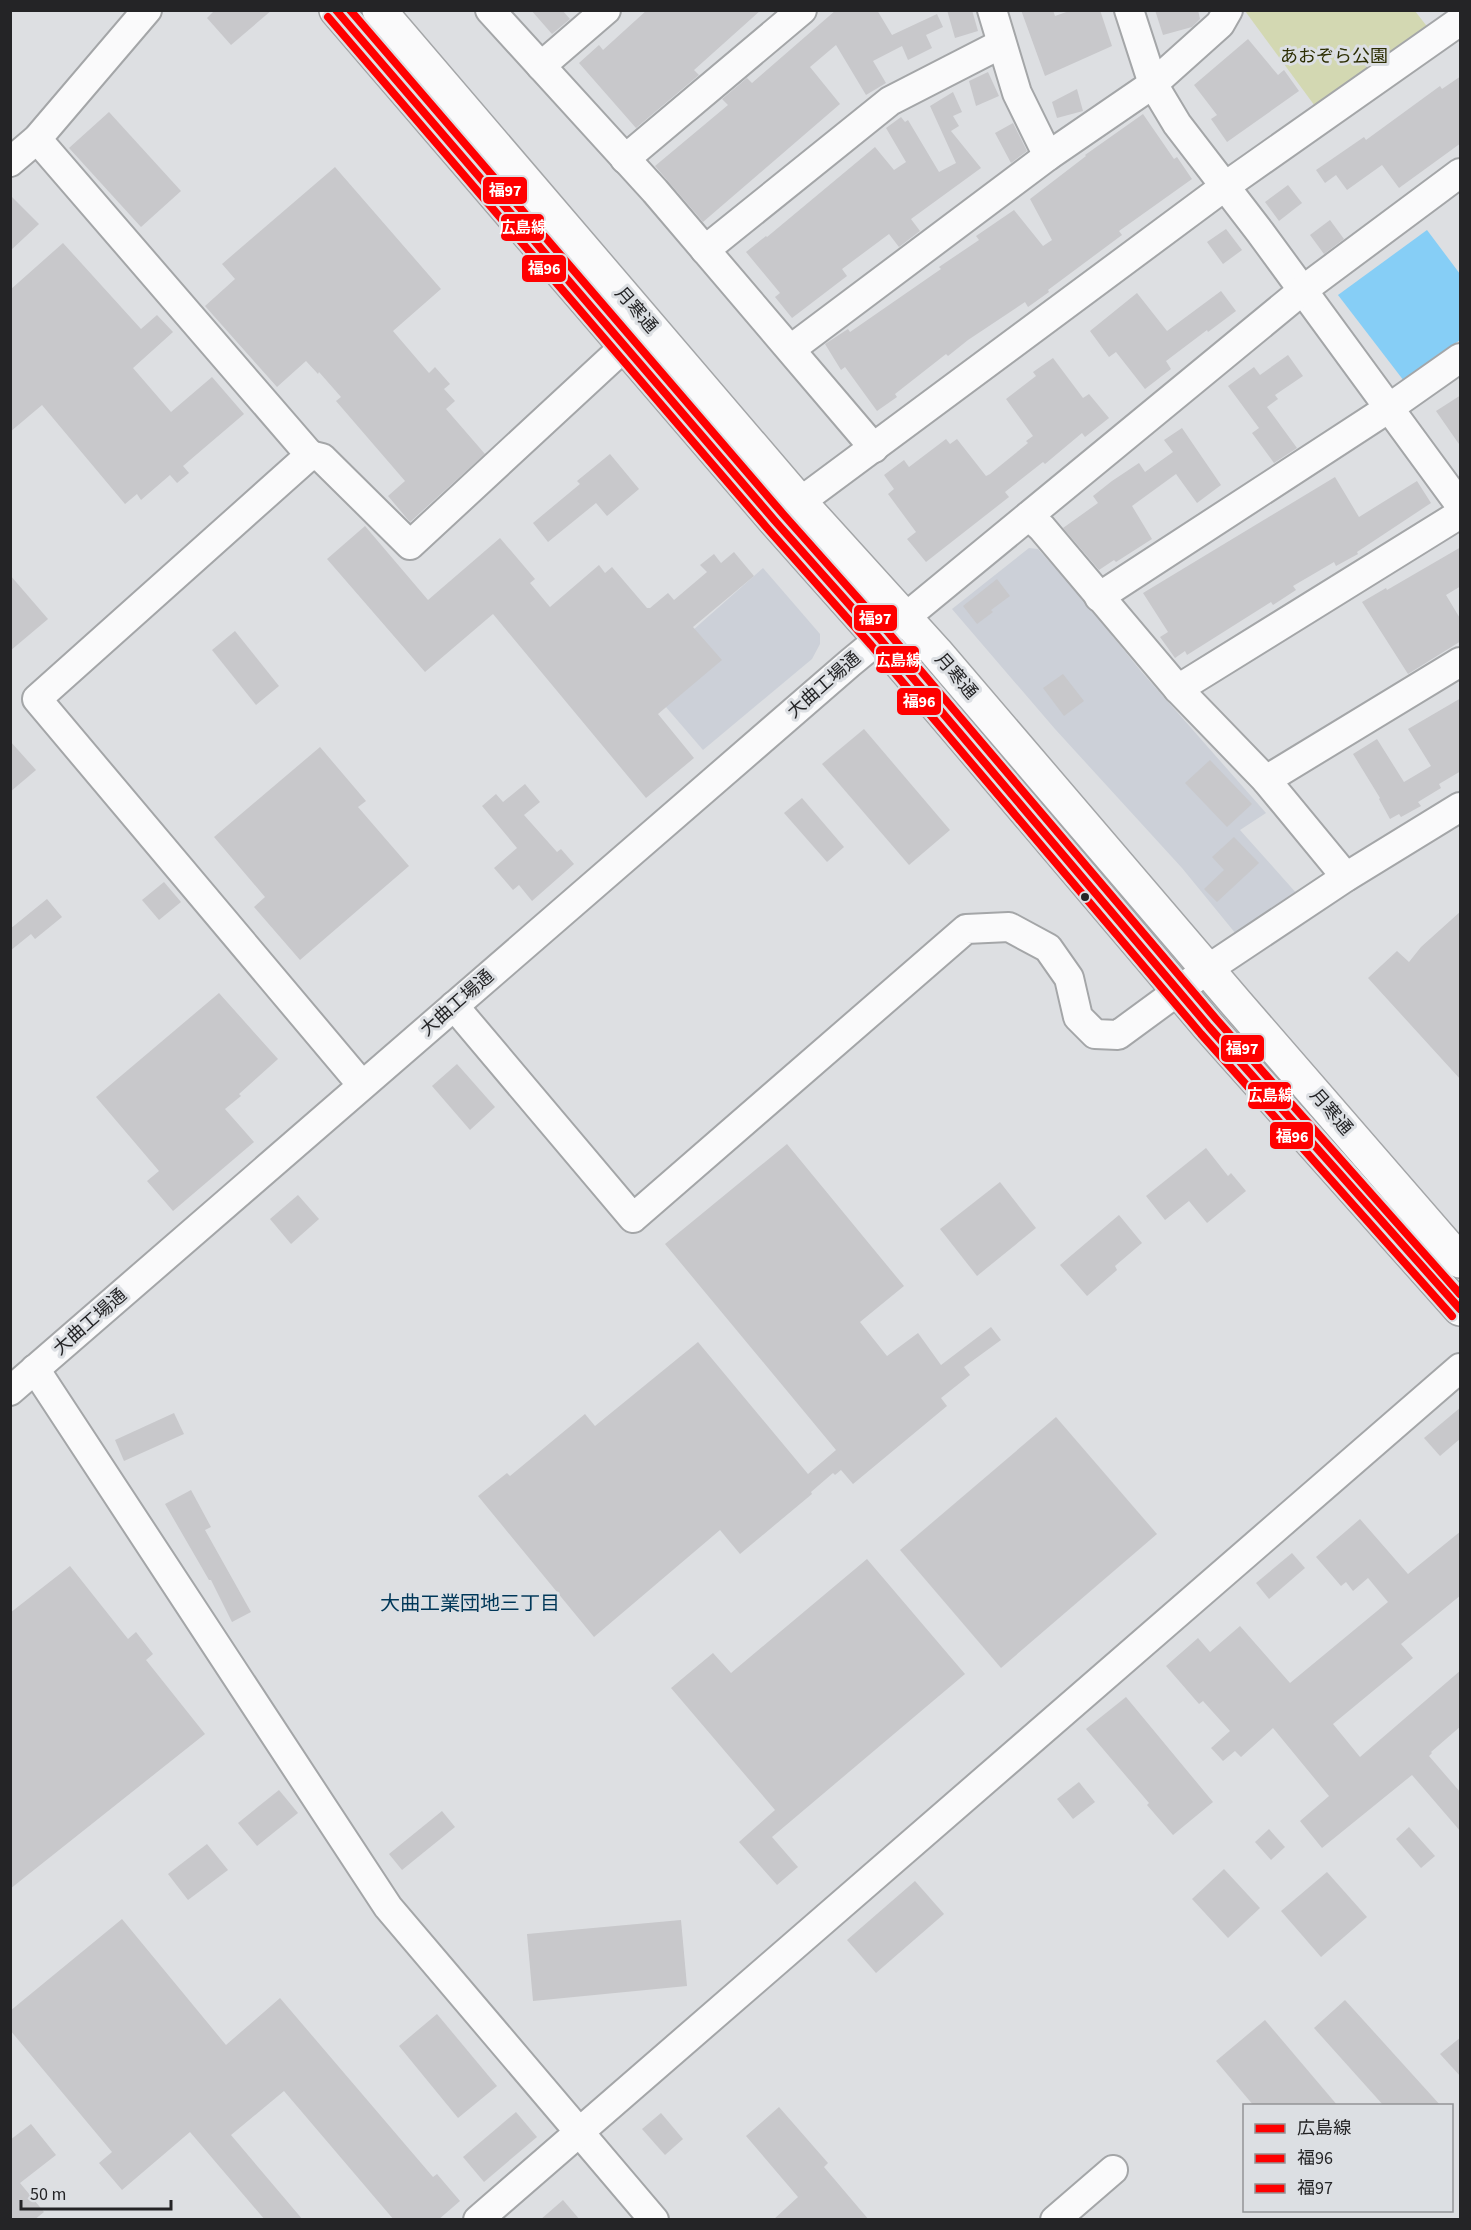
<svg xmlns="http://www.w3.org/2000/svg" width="1471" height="2230" font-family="'Source Sans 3','Noto Sans JP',sans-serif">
<rect width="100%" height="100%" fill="#dddfe2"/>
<g fill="#ccd0d8">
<path d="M1029 548 1038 549 1076 591 1140 670 1266 813 1240 830 1298 895 1236 934 1182 868 1055 729 952 609Z"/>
<path d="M763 568 820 634V644L812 659 703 750 640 677Z"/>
</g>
<path fill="#d3d8b2" d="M1245 11H1415L1436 38 1323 117Z"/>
<path fill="#86cef6" d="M1427 230 1460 274V340L1404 381 1338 295Z"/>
<g fill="#c8c8cb">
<path d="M215 10H272L231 45 207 18Z"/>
<path d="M531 10H562L570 19 552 34Z"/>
<path d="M647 10H761L694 70 699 75 636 128 579 63 599 45 603 50Z"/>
<path d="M836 10H877L892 35 937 14 943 27 926 35 932 48 908 60 902 46 873 61 886 83 866 95 836 45 810 67 840 104 703 222 655 166 728 105 722 99 747 78 752 83Z"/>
<path d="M947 10H972L978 31 955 38Z"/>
<path d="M1021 10H1053L1055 16 1072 10H1100L1112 46 1045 76Z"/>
<path d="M1155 10H1198L1200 19 1192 27 1163 35Z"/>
<path d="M1248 39 1278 75 1284 70 1299 91 1227 142 1211 119 1217 115 1194 85Z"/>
<path d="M988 72 999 96 976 106 969 81Z"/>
<path d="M1461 76V143L1399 188 1382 165 1347 190 1336 175 1325 183 1316 170 1364 137 1366 140 1440 86 1442 89Z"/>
<path d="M1077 89 1083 111 1057 118 1052 102Z"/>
<path d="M953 92 962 112 953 116 959 126 951 131 981 168 911 219 920 231 899 247 889 234 842 269 847 276 792 318 775 297 780 293 746 252 766 236 767 237 875 147 894 170 906 162 886 128 901 117 905 122 908 120 939 172 956 163 930 106Z"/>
<path d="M109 112 181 191 141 227 69 148Z"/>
<path d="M1143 114 1174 159 1177 157 1192 179 1119 231 1122 235 1048 290 1049 292 1028 307 1025 302 968 340 948 356 946 354 895 394 897 397 877 411 845 367 841 370 825 344 848 329 850 332 941 269 939 267 979 240 976 236 1014 210 1043 246 1052 240 1030 199 1086 156 1085 155Z"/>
<path d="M1013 123 1027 151 1011 163 995 133Z"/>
<path d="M335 167 441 289 393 331 429 373 435 367 450 384 444 389 455 401 446 409 485 454 410 522 388 496 405 481 336 401 341 397 319 372 318 374 306 361 277 387 205 306 235 279 222 264Z"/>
<path d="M1288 185 1302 203 1279 221 1265 202Z"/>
<path d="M10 195 39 224 10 251Z"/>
<path d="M1330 220 1344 239 1324 254 1310 235Z"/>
<path d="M1226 229 1242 250 1223 264 1207 242Z"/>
<path d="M63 243 141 329 157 315 173 332 133 368 171 412 212 377 244 414 183 466 189 473 177 483 170 475 141 500 137 494 125 504 42 405 10 432V290Z"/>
<path d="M1221 291 1236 311 1208 332 1207 330 1166 361 1171 369 1145 389 1116 352 1109 357 1090 331 1137 293 1167 331Z"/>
<path d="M1288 355 1303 376 1275 395 1278 399 1267 407 1297 448 1274 463 1252 433 1259 428 1228 386 1254 367 1260 375Z"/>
<path d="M1053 358 1083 398 1089 394 1109 418 1085 437 1082 433 1045 464 1043 462 1005 492 1009 497 926 562 907 539 916 532 888 494 894 489 884 475 904 460 909 467 946 439 950 444 957 439 986 476 990 474 1028 443 1026 441 1033 436 1006 399 1036 376 1033 372Z"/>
<path d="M1461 395V447L1436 411Z"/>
<path d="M1182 428 1221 485 1197 503 1176 474 1132 506 1152 539 1116 562 1114 560 1099 570 1063 528 1098 503 1093 496 1112 481 1139 463 1145 472 1173 452 1164 440Z"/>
<path d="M610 454 639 489 607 516 596 503 548 542 533 523 580 484 577 481Z"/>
<path d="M1335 477 1359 517 1417 481 1431 503 1357 552 1358 554 1336 566 1334 562 1293 586 1296 590 1273 605 1271 602 1187 655 1185 651 1175 658 1160 637 1168 632 1143 593Z"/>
<path d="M365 526 428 600 500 538 535 579 530 583 550 607 599 565 605 573 612 567 647 608H650L668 593 674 600 707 572 700 565 714 554 721 563 734 552 754 576 693 627 722 660 658 714 694 758 646 798 493 614 425 672 327 559Z"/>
<path d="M1461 547V586L1446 595 1461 620V641L1408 674 1362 602 1386 588 1387 590Z"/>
<path d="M10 575 48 619 10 651Z"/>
<path d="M997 579 1010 596 991 610 993 612 977 624 963 606Z"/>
<path d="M235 631 279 686 256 705 212 650Z"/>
<path d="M1063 674 1084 701 1064 716 1043 688Z"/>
<path d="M1461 698V771L1439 784 1441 788 1418 802 1421 806 1401 817 1399 814 1390 819 1379 799 1380 798 1353 754 1377 739 1404 782 1431 766 1408 729Z"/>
<path d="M864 729 950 830 909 865 822 764Z"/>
<path d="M10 741 36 770 10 792Z"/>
<path d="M320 747 366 801 358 807 409 866 300 960 254 907 265 897 214 837Z"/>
<path d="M1210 760 1252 804 1227 827 1185 783Z"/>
<path d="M525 784 540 802 524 815 557 852 561 849 574 864 532 901 519 885 513 890 494 868 517 848 482 806 496 794 503 802Z"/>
<path d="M802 798 844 847 827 862 784 813Z"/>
<path d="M1234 837 1259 863 1217 902 1204 889 1224 870 1212 857Z"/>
<path d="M164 882 181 902 159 920 142 900Z"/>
<path d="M47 899 62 917 35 939 31 934 10 951V929Z"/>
<path d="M1461 911V1080L1368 978 1397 951 1409 962 1421 947Z"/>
<path d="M219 993 278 1059 239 1094 241 1096 225 1109 254 1142 173 1211 147 1181 159 1171 96 1097Z"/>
<path d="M457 1064 495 1107 470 1130 432 1086Z"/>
<path d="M787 1144 904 1286 860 1322 887 1356 918 1333 941 1365 991 1327 1001 1340 964 1367 970 1375 941 1398 947 1406 853 1484 841 1470 835 1475 833 1473 811 1492 812 1494 740 1554 720 1530 594 1637 478 1496 507 1473 510 1476 585 1414 595 1426 698 1342 808 1474 836 1450 665 1244Z"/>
<path d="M1206 1148 1228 1176 1231 1173 1246 1191 1207 1223 1189 1201 1165 1220 1146 1196Z"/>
<path d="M1000 1182 1036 1228 977 1276 940 1229Z"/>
<path d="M298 1195 319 1219 291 1244 270 1219Z"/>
<path d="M1119 1215 1142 1243 1115 1266 1117 1270 1087 1296 1060 1265Z"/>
<path d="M1461 1407V1438L1440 1456 1424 1438Z"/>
<path d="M174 1413 184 1434 124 1461 115 1440Z"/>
<path d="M1056 1417 1157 1534 1001 1668 900 1550Z"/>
<path d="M191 1490 211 1527 205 1530 251 1612 232 1622 211 1580H209L165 1504Z"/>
<path d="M1360 1519 1408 1574 1461 1531V1595L1401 1644 1413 1658 1333 1724 1360 1757 1461 1670V1726L1431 1752 1432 1753 1429 1756 1461 1793V1832L1412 1775 1322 1848 1300 1821 1329 1796 1273 1728 1241 1757 1235 1751 1223 1761 1211 1748 1230 1731 1203 1701 1199 1704 1166 1666 1198 1638 1210 1652 1240 1626 1290 1683 1388 1602 1368 1578 1353 1591 1346 1582 1341 1586 1316 1557Z"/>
<path d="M1292 1553 1305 1568 1269 1599 1256 1583Z"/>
<path d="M867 1559 965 1674 772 1837 798 1867 777 1885 739 1842 775 1810 671 1688 713 1653 731 1673Z"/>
<path d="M70 1566 128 1639 136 1632 153 1654 146 1660 205 1734 10 1889V1613Z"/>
<path d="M1126 1697 1213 1802 1173 1835 1147 1805 1149 1803 1086 1729Z"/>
<path d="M1079 1782 1095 1802 1073 1819 1057 1799Z"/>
<path d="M279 1790 298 1813 257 1846 238 1823Z"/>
<path d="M442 1811 455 1827 402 1870 389 1854Z"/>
<path d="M1409 1827 1435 1856 1421 1868 1396 1839Z"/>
<path d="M1269 1829 1285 1847 1271 1860 1255 1842Z"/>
<path d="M207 1844 228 1870 188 1900 168 1874Z"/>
<path d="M1224 1869 1260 1908 1228 1938 1192 1899Z"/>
<path d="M1327 1872 1367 1917 1321 1957 1281 1911Z"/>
<path d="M915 1881 944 1914 876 1973 847 1940Z"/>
<path d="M122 1919 226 2045 280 1998 433 2177 437 2174 460 2201 438 2220H394L284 2091 231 2135 303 2220H265L190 2132 122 2190 99 2163 112 2152 10 2030V2011Z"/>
<path d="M681 1920 687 1986 533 2001 527 1934Z"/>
<path d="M1345 2000 1441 2106H1384L1314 2028Z"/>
<path d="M437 2014 497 2086 458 2118 399 2046Z"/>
<path d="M1265 2020 1338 2106H1254L1216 2061Z"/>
<path d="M1461 2037V2077L1440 2054Z"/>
<path d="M779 2107 828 2163 824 2167 869 2220H773L798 2197 746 2136Z"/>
<path d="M516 2112 537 2137 484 2182 463 2157Z"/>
<path d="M661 2113 683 2139 665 2155 642 2129Z"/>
<path d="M31 2124 56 2155 20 2183 44 2212 34 2220H10V2140Z"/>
<path d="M563 2200 580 2220H540Z"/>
</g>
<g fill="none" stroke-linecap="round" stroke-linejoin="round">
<defs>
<g id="minor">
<path d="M490 10 655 191 874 448"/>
<path d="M992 10 1017 93 1048 156"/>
<path d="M1129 10 1153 84 1177 124 1260 232 1460 505"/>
<path d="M541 66 606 10"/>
<path d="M37 139 310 455 37 699 362 1085"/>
<path d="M625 159 802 10"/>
<path d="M10 162 37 139 147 10"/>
<path d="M705 250 890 101 1001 44"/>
<path d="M791 349 1048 156 1153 84 1220 24 1228 10"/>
<path d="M310 455 322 458 410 545 625 346"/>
<path d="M781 516 1224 187 1460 21"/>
<path d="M1029 516 1042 528 1178 689 1266 780 1346 877"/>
<path d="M1099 597 1389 408 1460 358"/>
<path d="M1178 689 1460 514"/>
<path d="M1266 780 1460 662"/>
<path d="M454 1006 633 1218 966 929 1009 927 1048 948 1069 978 1078 1017 1095 1034 1118 1035 1208 969 1346 877 1460 807"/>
<path d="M35 1369 388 1907 654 2220"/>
<path d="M10 1391 850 663 1303 290 1460 173"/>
<path d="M478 2220 1460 1368"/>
<path d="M1055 2220 1113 2170"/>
</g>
<g id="highway">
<path d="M336 10 775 521 879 638 1209 1027 1460 1309"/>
<path d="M379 10 799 501 936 652 1237 1004 1460 1261"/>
</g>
</defs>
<use href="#minor" stroke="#a4a6a8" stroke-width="32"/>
<use href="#highway" stroke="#a4a6a8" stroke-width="36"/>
<use href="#minor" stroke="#fafafb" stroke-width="28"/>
<use href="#highway" stroke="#fafafb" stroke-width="33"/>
<defs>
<path id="bus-1" d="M336 10 775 521 879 638 1209 1027 1460 1309"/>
<path id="bus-2" d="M328 17 767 528 871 645 1201 1034 1452 1316"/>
<path id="bus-3" d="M350 10 783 514 887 631 1217 1020 1460 1294"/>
</defs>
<use href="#bus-1" stroke="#dcdfe3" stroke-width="12"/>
<use href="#bus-2" stroke="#dcdfe3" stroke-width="12"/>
<use href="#bus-3" stroke="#dcdfe3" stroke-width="12"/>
<use href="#bus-1" stroke="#f00" stroke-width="8"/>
<use href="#bus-2" stroke="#f00" stroke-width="8"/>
<use href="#bus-3" stroke="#f00" stroke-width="8"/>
</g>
<circle fill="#242426" stroke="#dcdfe3" stroke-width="2" cx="1085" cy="897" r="5"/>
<g text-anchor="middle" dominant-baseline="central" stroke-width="6" stroke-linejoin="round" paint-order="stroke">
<g font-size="18" fill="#2b2d02" stroke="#dcdfe3">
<text x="1334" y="56">あおぞら公園</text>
</g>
<g font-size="18" fill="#242426" stroke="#dcdfe3">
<text transform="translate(636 310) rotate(49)">月寒通</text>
<text transform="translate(956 676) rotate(49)">月寒通</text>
<text transform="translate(824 685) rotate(-41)">大曲工場通</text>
<text transform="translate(457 1003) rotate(-41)">大曲工場通</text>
<text transform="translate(1331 1112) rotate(49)">月寒通</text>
<text transform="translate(90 1322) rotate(-41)">大曲工場通</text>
</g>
<g font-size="20" fill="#003758" stroke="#dcdfe3">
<text x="470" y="1604">大曲工業団地三丁目</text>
</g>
</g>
<g stroke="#dcdfe3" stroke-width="2">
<rect x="482" y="176" width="46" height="29" rx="6" fill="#f00"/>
<rect x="500" y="213" width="45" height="29" rx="6" fill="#f00"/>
<rect x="521" y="254" width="46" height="29" rx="6" fill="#f00"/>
<rect x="853" y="604" width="45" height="28" rx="6" fill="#f00"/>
<rect x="875" y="645" width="45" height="29" rx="6" fill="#f00"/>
<rect x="896" y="687" width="46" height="29" rx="6" fill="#f00"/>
<rect x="1220" y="1034" width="45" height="29" rx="6" fill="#f00"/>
<rect x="1247" y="1081" width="45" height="29" rx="6" fill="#f00"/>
<rect x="1269" y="1121" width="45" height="29" rx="6" fill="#f00"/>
</g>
<g font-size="16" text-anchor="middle" font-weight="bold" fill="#fff">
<text x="505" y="196">福97</text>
<text x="523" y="233">広島線</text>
<text x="544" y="274">福96</text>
<text x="875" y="624">福97</text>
<text x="898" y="666">広島線</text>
<text x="919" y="707">福96</text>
<text x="1242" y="1054">福97</text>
<text x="1270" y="1101">広島線</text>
<text x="1292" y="1142">福96</text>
</g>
<rect width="1471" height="2230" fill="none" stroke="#242426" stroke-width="24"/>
<rect x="1243" y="2104" width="210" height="108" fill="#dcdfe3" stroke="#929497" stroke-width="1.5"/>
<rect x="1255" y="2124" width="30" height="9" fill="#ff0000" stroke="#929497" stroke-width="1.5"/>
<text x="1297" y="2134" font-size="18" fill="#242426">広島線</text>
<rect x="1255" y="2154" width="30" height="9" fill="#ff0000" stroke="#929497" stroke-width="1.5"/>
<text x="1297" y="2164" font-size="18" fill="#242426">福96</text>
<rect x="1255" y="2184" width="30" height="9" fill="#ff0000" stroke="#929497" stroke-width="1.5"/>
<text x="1297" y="2194" font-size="18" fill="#242426">福97</text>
<path d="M21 2200v9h150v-9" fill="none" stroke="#242426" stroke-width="3"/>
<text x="30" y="2200" font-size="18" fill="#242426" stroke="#dcdfe3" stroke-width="4.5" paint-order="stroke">50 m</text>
</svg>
